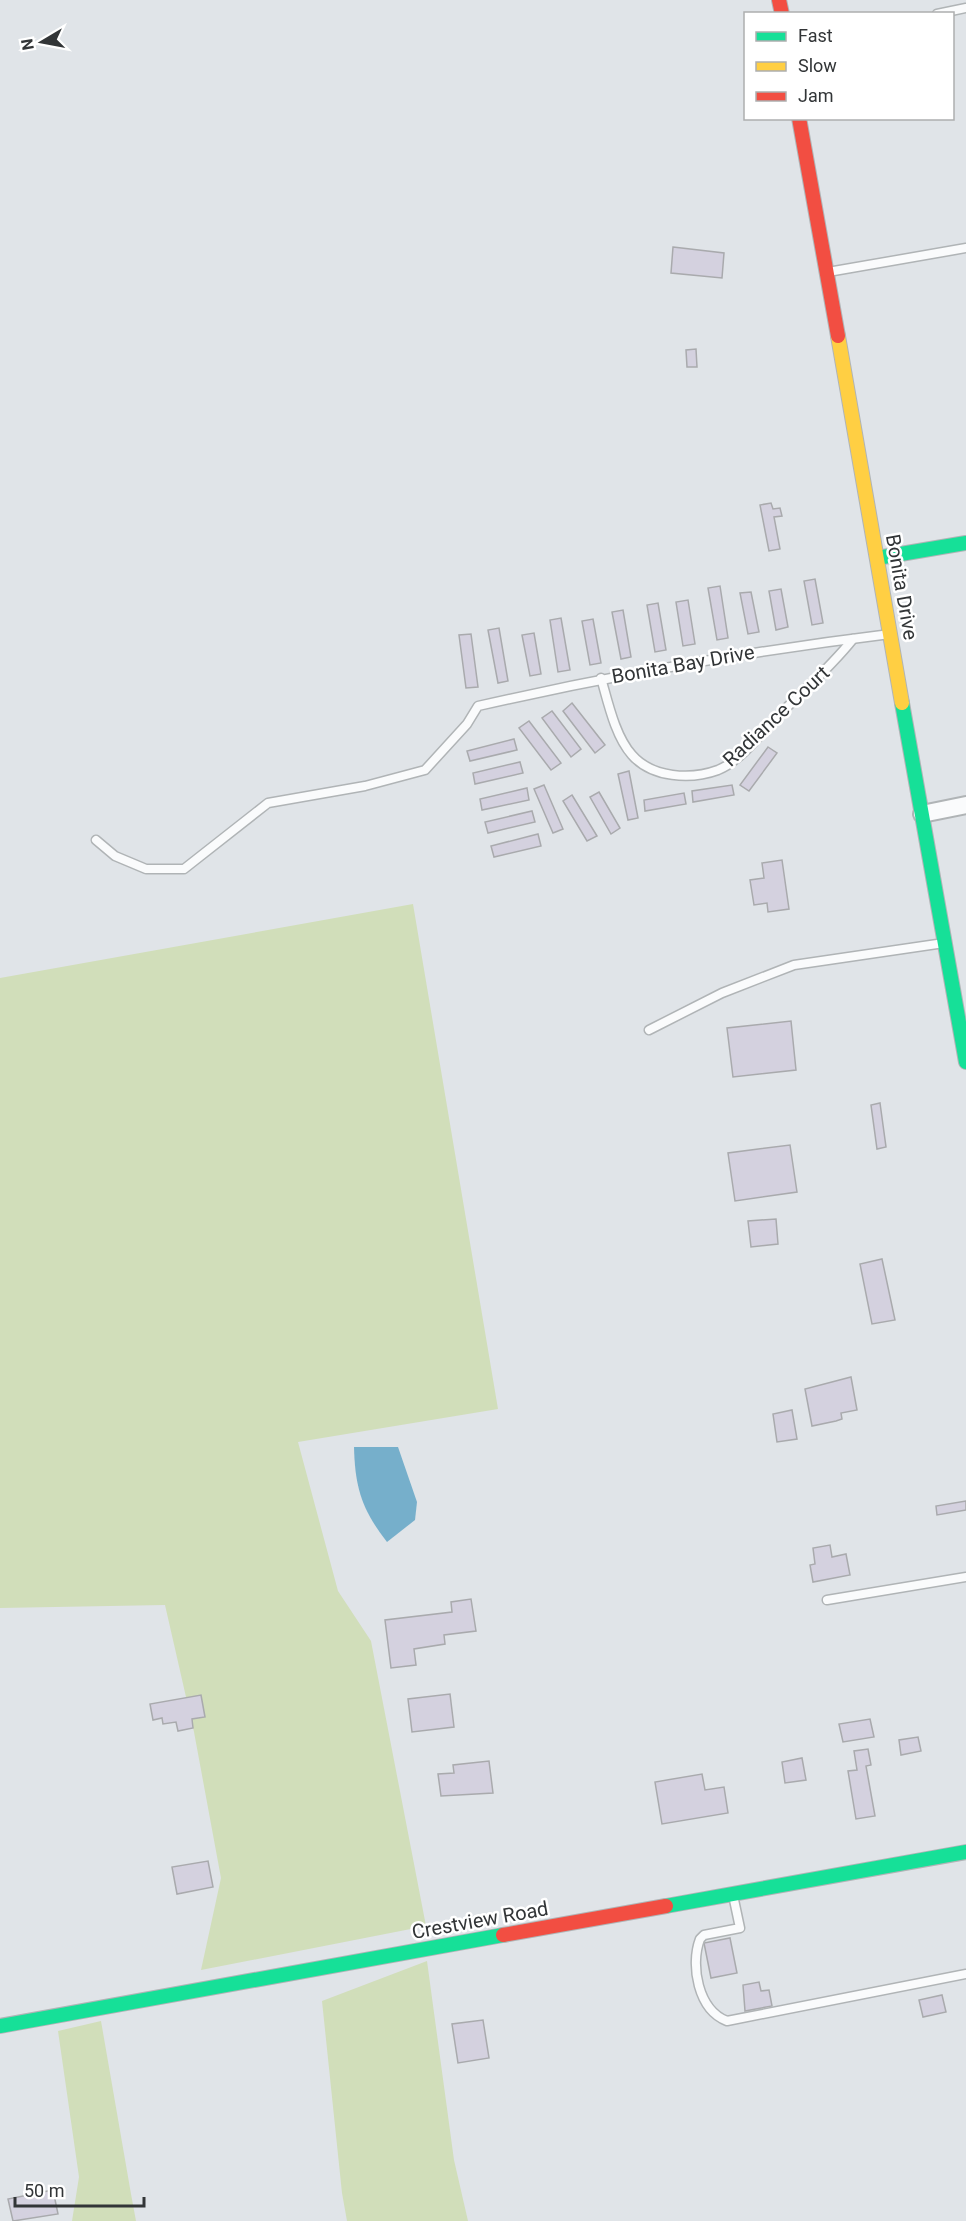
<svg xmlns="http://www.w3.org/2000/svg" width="966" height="2221" font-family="Roboto,sans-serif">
<rect width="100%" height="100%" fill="#e0e4e8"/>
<g fill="#d1deba">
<path d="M413 904 498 1409 298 1442 338 1591 371 1641 426 1926 201 1970 221 1878 194 1732 165 1605 0 1608V978Z"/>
<path d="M427 1961 454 2160 468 2221H347L342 2193 322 2001Z"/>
<path d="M101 2021 131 2194 136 2221H72L79 2177 58 2031Z"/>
</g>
<path fill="#76afcb" d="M354 1447H398L417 1502 415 1520 387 1542C362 1510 355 1488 354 1447Z"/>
<g fill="#d4d1df" stroke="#a9aaad" stroke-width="1.5">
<path d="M673 247 724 253 722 278 671 273Z"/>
<path d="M696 349 697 367H687L686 350Z"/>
<path d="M771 503 773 509 780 508 782 516 774 517 780 549 769 551 760 505Z"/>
<path d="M815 579 823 623 812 625 804 581Z"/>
<path d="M720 586 728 638 717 640 708 588Z"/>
<path d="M781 589 788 627 776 630 769 591Z"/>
<path d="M751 592 759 632 748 634 740 593Z"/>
<path d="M688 600 695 644 683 646 676 602Z"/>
<path d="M658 603 666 650 655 652 647 605Z"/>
<path d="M623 610 631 657 621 659 612 612Z"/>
<path d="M561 618 570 670 558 672 550 620Z"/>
<path d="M593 619 601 663 590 665 582 621Z"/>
<path d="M499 628 508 681 498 683 488 630Z"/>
<path d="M534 633 541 674 530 676 522 635Z"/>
<path d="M471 634 478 687 466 688 459 635Z"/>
<path d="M572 703 605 745 595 753 563 711Z"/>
<path d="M552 711 581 749 571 757 542 718Z"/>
<path d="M529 721 561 763 551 770 519 728Z"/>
<path d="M514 739 517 750 470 761 467 751Z"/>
<path d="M768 747 777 753 749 791 740 785Z"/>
<path d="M520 762 523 773 475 784 473 773Z"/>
<path d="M629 771 638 818 628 820 618 774Z"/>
<path d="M544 785 563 829 553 833 534 789Z"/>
<path d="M732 785 734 795 693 802 692 791Z"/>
<path d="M527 788 529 800 482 810 480 799Z"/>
<path d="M599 792 620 828 611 834 590 797Z"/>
<path d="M684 793 686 804 645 811 644 800Z"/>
<path d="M572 795 597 836 587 841 563 801Z"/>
<path d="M532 811 535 822 488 833 485 822Z"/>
<path d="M538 834 541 846 494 857 491 846Z"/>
<path d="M782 860 789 909 768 912 767 903 754 905 750 880 764 878 762 863Z"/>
<path d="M791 1021 796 1070 733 1077 727 1028Z"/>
<path d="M880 1103 886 1147 877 1149 871 1105Z"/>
<path d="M790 1145 797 1192 735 1201 728 1153Z"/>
<path d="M776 1219 778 1244 751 1247 748 1221Z"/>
<path d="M882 1259 895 1320 872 1324 860 1264Z"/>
<path d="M851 1377 857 1410 841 1413 842 1419 836 1421 812 1426 805 1389Z"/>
<path d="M792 1410 797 1439 777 1442 773 1414Z"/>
<path d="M966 1501V1510L937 1515 936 1506Z"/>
<path d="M830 1545 832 1557 846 1554 850 1575 813 1582 810 1565 815 1564 813 1548Z"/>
<path d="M471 1599 476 1631 444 1635 445 1644 414 1649 416 1665 391 1668 385 1620 452 1612 451 1602Z"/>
<path d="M450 1694 454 1727 412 1732 408 1699Z"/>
<path d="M201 1695 205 1717 192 1719 193 1728 178 1731 176 1722 163 1724 162 1718 153 1720 150 1704Z"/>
<path d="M870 1719 874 1737 843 1742 839 1724Z"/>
<path d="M918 1737 921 1751 901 1755 899 1740Z"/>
<path d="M868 1749 871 1765 866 1766 875 1816 856 1819 848 1771 857 1770 854 1751Z"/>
<path d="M802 1758 806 1780 785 1783 782 1762Z"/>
<path d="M489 1761 493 1793 441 1796 438 1774 454 1773 453 1765Z"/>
<path d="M702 1774 705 1790 724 1787 728 1813 662 1824 655 1782Z"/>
<path d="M208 1861 213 1887 177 1894 172 1867Z"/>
<path d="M730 1938 737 1973 711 1978 704 1943Z"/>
<path d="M759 1982 761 1991 769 1990 772 2006 745 2011 743 1985Z"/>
<path d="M942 1995 946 2012 923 2017 919 2000Z"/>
<path d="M483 2020 489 2058 458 2063 452 2024Z"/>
<path d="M53 2190 58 2214 13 2221 8 2199Z"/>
</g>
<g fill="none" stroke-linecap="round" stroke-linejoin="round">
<defs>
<g id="lane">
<path d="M937 14 966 8"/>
<path d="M828 272 966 248"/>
<path d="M601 678C608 702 615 736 632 755 652 778 691 780 718 770 742 760 759 735 776 718 803 691 830 668 853 639"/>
<path d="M96 840 115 856 146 869H184L268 803 365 786 425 770 467 724 478 706C614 675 751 651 890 634"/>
<path d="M649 1030 722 993 794 965 944 943"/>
<path d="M827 1600 966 1577"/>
<path d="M733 1895 740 1928 704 1935 700 1939C690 1965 698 2010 727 2021L966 1974"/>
</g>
<path id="street" d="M922 814 966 805"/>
<g id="fast">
<path d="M877 558 966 543"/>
<path d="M902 703 966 1062"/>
<path d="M666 1906 966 1852"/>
<path d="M0 2026 503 1935"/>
</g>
<path id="slow" d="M838 336 902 703"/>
<g id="jam">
<path d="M779 0 782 14"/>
<path d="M799 118 838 336"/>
<path d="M503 1935 666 1906"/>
</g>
</defs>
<use href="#lane" stroke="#b0b4b6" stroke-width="11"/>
<use href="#street" stroke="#b0b4b6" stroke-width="20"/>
<use href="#fast" stroke="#b0b4b6" stroke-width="16"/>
<use href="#slow" stroke="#b0b4b6" stroke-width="16"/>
<use href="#jam" stroke="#b0b4b6" stroke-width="16"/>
<use href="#lane" stroke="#fafbfc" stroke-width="8"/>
<use href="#street" stroke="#fafbfc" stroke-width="16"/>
<use href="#fast" stroke="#16e098" stroke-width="14"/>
<use href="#slow" stroke="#ffcf43" stroke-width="14"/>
<use href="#jam" stroke="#f24e42" stroke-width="14"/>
</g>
<g text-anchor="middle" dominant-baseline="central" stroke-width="5" stroke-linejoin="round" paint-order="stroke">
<g font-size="20" fill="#323537" stroke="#fff">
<text transform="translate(902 587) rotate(80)">Bonita Drive</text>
<text transform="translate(683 664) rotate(-10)">Bonita Bay Drive</text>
<text transform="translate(776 716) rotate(-43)">Radiance Court</text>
<text transform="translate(480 1920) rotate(-10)">Crestview Road</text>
</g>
</g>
<rect x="744" y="12" width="210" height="108" fill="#ffffff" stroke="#adaeaf" stroke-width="1.5"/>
<rect x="756" y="32" width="30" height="9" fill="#16e098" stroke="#adaeaf" stroke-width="1.5"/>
<text x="798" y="42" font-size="18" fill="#323537">Fast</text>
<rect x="756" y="62" width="30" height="9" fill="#ffcf43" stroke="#adaeaf" stroke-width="1.5"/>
<text x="798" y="72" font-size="18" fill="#323537">Slow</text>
<rect x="756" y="92" width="30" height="9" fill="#f24e42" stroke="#adaeaf" stroke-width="1.5"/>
<text x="798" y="102" font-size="18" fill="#323537">Jam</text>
<g transform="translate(42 42) rotate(260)" stroke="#ffffff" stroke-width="4.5" paint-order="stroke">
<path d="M0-4.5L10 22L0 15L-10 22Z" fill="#323537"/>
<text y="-9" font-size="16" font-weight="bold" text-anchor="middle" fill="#323537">N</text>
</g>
<path d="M15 2197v9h129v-9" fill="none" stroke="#323537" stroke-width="3"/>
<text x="24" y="2197" font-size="18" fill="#323537" stroke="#ffffff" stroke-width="4.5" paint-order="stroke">50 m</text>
</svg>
